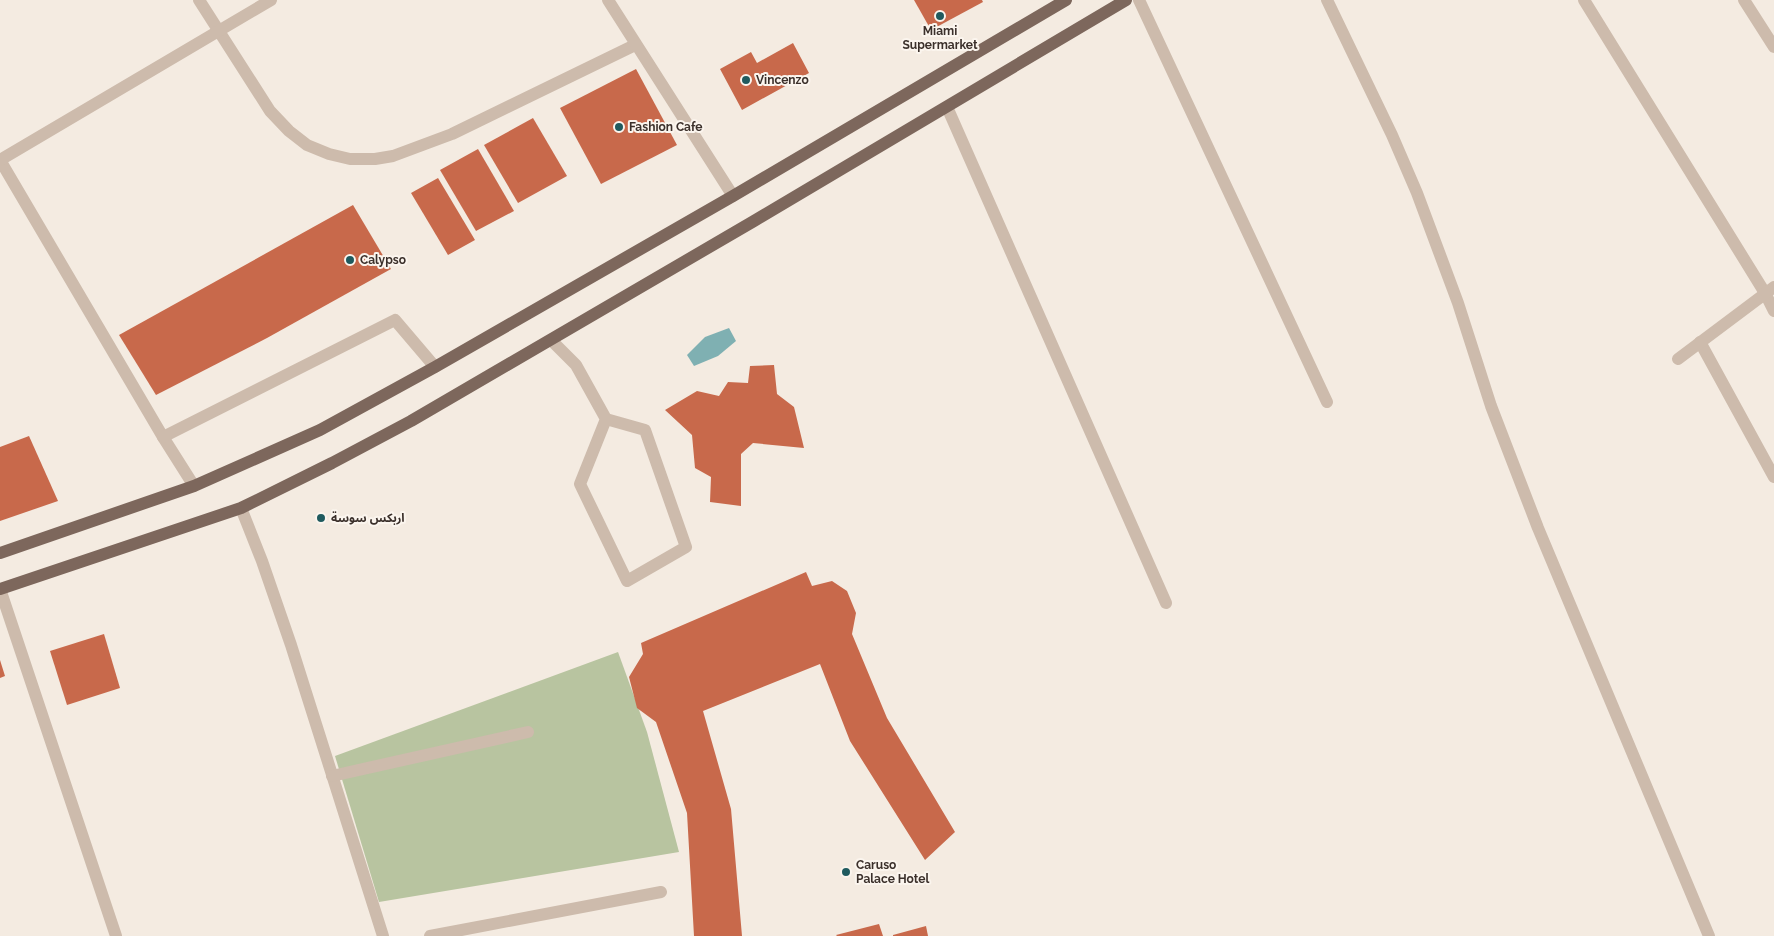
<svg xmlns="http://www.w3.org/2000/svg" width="1774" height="936" font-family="Raleway,'Noto Sans Arabic',sans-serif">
<rect width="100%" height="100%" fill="#f4ebe1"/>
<path fill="#b8c4a0" d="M618 652 647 732 679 852 379 902 335 756Z"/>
<path fill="#7fb0b2" d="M729 328 736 341 718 356 694 366 687 355 705 337Z"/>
<g fill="#c8694b">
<path d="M914 0H982L983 2 931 30Z"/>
<path d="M793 43 809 73 742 110 720 69 751 52 757 63Z"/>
<path d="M636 69 677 145 601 184 560 108Z"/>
<path d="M533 118 567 176 518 203 484 145Z"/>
<path d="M478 149 514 211 476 231 440 170Z"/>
<path d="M438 178 475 240 448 255 411 193Z"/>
<path d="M353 205 391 269 267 338 156 395 119 335Z"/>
<path d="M774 365 777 394 794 407 804 448 753 443 741 454V506L710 502 711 477 695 468 692 435 665 410 697 391 719 396 728 382 748 383 750 366Z"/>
<path d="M29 436 58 501 0 521V447Z"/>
<path d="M806 572 812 586 832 581 847 591 856 613 852 634 887 718 955 832 925 860 850 741 820 664 703 711 731 809 742 936H694L687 813 656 722 637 708 629 677 643 654 641 643Z"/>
<path d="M104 634 120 688 67 705 50 651Z"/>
<path d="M0 660 5 676 0 678Z"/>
<path d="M879 924 883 936H837L836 935Z"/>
<path d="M926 926 928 936H893V935Z"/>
</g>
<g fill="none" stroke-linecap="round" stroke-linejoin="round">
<g stroke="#cdbbac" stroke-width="12">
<path d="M199 0 270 111 289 131 307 145 329 154 350 159H375L393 156 452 134 635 45"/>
<path d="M608 0 733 196"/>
<path d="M1139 0 1327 402"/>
<path d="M1327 0 1392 135 1417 193 1458 303 1491 406 1538 528 1709 936"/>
<path d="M1584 0 1765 293 1774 311"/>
<path d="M1744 0 1774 47"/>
<path d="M947 107 1166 603"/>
<path d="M0 160 163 437 194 486"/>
<path d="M0 160 271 0"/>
<path d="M551 340 576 365 606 419 580 484 627 581 686 547 645 430 606 419"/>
<path d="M1700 342 1774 477"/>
<path d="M1678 359 1774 287"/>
<path d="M163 437 395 320 435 367"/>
<path d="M241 508 262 561 291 645 383 936"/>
<path d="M0 589 116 936"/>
<path d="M332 776 528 732"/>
<path d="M430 936 661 892"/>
</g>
<g stroke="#7d675c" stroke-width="12">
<path d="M0 553 194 486 320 430 435 367 733 196 1066 0"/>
<path d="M0 589 241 508 332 463 411 421 754 221 1126 0"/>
</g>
</g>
<g fill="#1f5a5e" stroke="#fbf5ee" stroke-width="2">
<circle cx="940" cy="16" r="5"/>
<circle cx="746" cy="80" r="5"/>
<circle cx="619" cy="127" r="5"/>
<circle cx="350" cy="260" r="5"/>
<circle cx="321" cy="518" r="5"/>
<circle cx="846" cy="872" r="5"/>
</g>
<g text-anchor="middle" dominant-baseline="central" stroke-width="4" stroke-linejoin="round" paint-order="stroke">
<g font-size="12" font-weight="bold" fill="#3b302b" stroke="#fbf5ee" text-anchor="start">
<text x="940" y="31" text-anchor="middle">Miami<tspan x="940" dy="14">Supermarket</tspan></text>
<text x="756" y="80">Vincenzo</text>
<text x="629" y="127">Fashion Cafe</text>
<text x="360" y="260">Calypso</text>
<text x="331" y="518">اربكس سوسة</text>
<text x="856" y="865">Caruso<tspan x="856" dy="14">Palace Hotel</tspan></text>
</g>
</g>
</svg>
